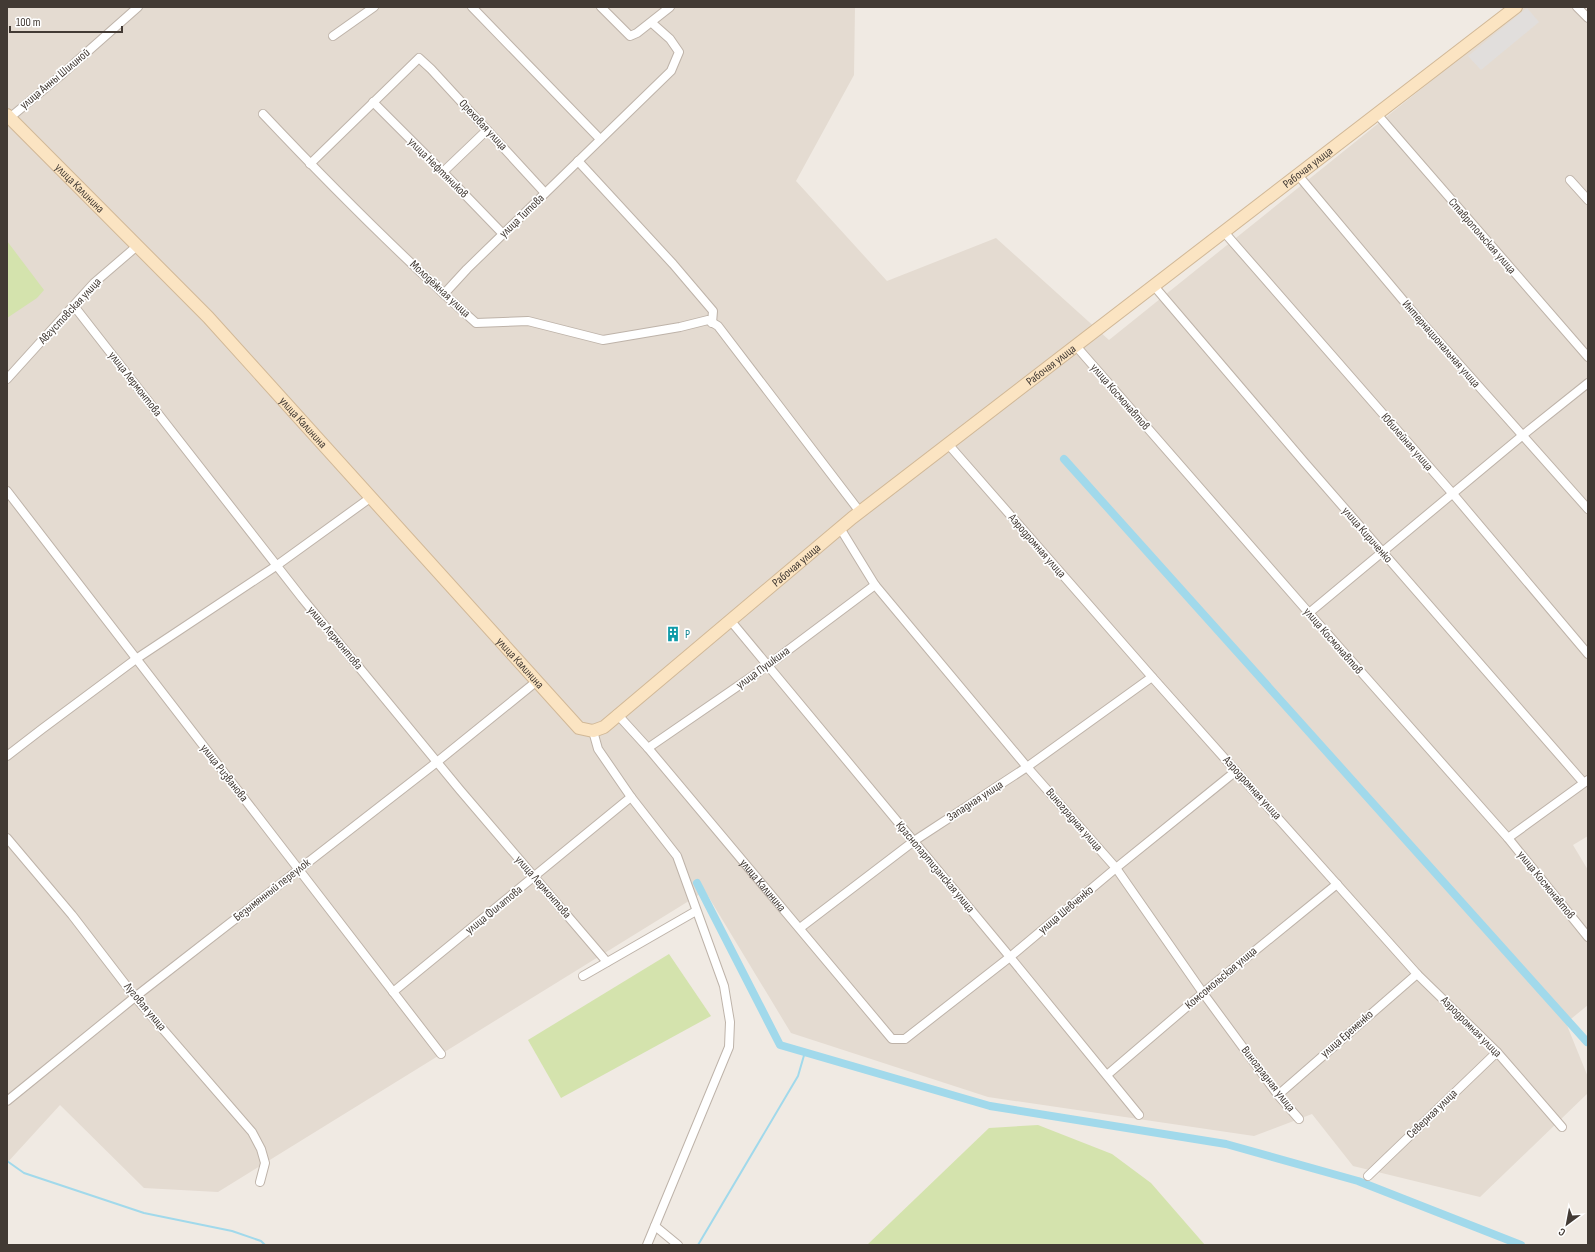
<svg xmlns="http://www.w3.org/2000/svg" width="1595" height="1252" font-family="'Sofia Sans Condensed',sans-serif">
<rect width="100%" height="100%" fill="#f0eae3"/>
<path fill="#e4dbd1" d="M7 7H855L854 75 796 181 887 281 996 238 1109 340 1523 7H1571L1588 22V836L1573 845 1588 870V1005L1566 1023 1588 1077V1093L1480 1197 1353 1166 1312 1114 1254 1136 988 1097 791 1033 705 891 218 1192 144 1188 60 1105 7 1163Z"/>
<g fill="#d4e3ad">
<path d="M7 241 44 290 37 298 7 318Z"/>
<path d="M669 954 711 1016 561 1098 528 1040Z"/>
<path d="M1038 1125 1112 1154 1151 1183 1205 1245H867L989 1128Z"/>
</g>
<path fill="#e1dedc" d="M1527 8 1539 22 1481 70 1468 56Z"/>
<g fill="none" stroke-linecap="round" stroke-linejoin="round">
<g stroke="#a1d9eb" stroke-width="2">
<path d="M7 1161 24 1173 144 1213 232 1231 261 1241 265 1245"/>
<path d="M698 1245 798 1076 805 1052"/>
</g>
<g stroke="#a1d9eb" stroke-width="8">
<path d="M1064 459 1587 1042"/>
<path d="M697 883 780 1045 990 1106 1226 1144 1358 1181 1521 1245"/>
</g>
<defs>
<g id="street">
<path d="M472 7 600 139"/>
<path d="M601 7 630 36 637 33 670 7"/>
<path d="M1577 7 1588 18"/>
<path d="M333 36 374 7"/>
<path d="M373 102 443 172 503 234"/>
<path d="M263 114C331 186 402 257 476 323L528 321 603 340 680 327 708 320 718 326 860 512"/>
<path d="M1377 114 1588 357"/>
<path d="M7 120 60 76 138 7"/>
<path d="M578 161 673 264 713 311 712 323"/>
<path d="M310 164 419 58 431 69 545 193"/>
<path d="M443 172 487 130"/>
<path d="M1298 175 1418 318 1588 509"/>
<path d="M1570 180 1588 200"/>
<path d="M1224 232 1453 494 1588 654"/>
<path d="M1154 286 1305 463 1583 782"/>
<path d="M444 294 467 269 671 71 679 52 670 39 652 23"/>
<path d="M74 306 302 598 460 790 607 962"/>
<path d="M1076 346 1309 613 1508 838 1588 937"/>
<path d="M7 379 94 283 137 246"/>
<path d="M948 444 1152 677 1417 974 1497 1052 1562 1127"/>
<path d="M7 491 441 1054"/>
<path d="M840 528 875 585 1027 767 1116 868 1203 993 1278 1095 1299 1119"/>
<path d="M1309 613 1523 435 1588 383"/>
<path d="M730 620 1010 957 1139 1115"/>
<path id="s1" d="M617 714 648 748 892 1039H905L1010 957 1116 868 1236 771"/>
<path d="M593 731 598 749 631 797 677 856 724 986 730 1022 729 1047 647 1245"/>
<path d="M648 748 767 666 875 585"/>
<path d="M7 756 42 729 136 659 276 566 370 498"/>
<path d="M7 838 72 915 135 997 252 1132 261 1149 265 1163 260 1182"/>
<path d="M1508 838 1588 780"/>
<path d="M800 928 914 841 1027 767 1152 677"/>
<path d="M583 976 696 911"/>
<path d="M393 992 631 797"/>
<path d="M1107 1075 1203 993 1337 884"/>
<path d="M1278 1095 1417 974"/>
<path d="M7 1101 135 997 437 762 537 681"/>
<path d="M1368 1176 1497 1052"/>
<path d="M655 1226 678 1245"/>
</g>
<g id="secondary">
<path id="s2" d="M7 115 208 317 579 728 593 731 604 727 852 518 1516 7"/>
</g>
</defs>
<use href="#street" stroke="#beb3a9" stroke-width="10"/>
<use href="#secondary" stroke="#d1b897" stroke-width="14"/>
<use href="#street" stroke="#fff" stroke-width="8"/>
<use href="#secondary" stroke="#fbe4c2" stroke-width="12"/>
</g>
<defs>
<symbol id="building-bare" viewBox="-9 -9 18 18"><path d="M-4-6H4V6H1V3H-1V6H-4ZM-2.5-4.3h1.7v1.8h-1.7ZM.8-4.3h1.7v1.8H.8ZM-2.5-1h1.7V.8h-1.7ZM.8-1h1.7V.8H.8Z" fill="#0f9aa8" stroke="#fff" stroke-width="2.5" paint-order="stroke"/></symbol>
</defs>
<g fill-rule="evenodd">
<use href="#building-bare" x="662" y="623" width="22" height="22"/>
</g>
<g text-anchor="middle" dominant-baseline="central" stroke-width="3.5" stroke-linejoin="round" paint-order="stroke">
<g font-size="12" fill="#423a34" stroke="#fff">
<text transform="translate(55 79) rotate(-40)">улица Анны Шилиной</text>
<text transform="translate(483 125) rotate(47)">Ореховая улица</text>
<text stroke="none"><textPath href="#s2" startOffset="1764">Рабочая улица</textPath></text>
<text transform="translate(438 168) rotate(45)">улица Нефтяников</text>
<text stroke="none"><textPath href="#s2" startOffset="103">улица Калинина</textPath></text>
<text transform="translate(522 216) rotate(-44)">улица Титова</text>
<text transform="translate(1482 236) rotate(49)">Ставропольская улица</text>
<text transform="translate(440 289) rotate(43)">Молодёжная улица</text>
<text transform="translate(70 311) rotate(-47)">Августовская улица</text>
<text transform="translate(1441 344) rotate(49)">Интернациональная улица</text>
<text stroke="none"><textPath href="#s2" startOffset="1440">Рабочая улица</textPath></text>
<text transform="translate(135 384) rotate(52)">улица Лермонтова</text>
<text transform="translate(1120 397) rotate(49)">улица Космонавтов</text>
<text stroke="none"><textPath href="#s2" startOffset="427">улица Калинина</textPath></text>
<text transform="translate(1407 442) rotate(49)">Юбилейная улица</text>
<text transform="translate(1367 535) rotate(49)">улица Кириченко</text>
<text transform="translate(1037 546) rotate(49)">Аэродромная улица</text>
<text stroke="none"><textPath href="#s2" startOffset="1116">Рабочая улица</textPath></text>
<text transform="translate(335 638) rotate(50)">улица Лермонтова</text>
<text transform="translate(1333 641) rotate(49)">улица Космонавтов</text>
<text stroke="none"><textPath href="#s2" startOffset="751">улица Калинина</textPath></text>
<text transform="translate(763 668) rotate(-36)">улица Пушкина</text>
<text transform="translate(224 773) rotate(52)">улица Ризванова</text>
<text transform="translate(1252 788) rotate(48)">Аэродромная улица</text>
<text transform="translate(975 801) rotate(-33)">Западная улица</text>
<text transform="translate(1074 820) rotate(49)">Виноградная улица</text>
<text transform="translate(935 867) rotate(50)">Краснопартизанская улица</text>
<text stroke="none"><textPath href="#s1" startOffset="225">улица Калинина</textPath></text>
<text transform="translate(1546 885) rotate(51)">улица Космонавтов</text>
<text transform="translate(543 887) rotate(49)">улица Лермонтова</text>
<text transform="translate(272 890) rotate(-38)">Безымянный переулок</text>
<text transform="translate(494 910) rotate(-39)">улица Филатова</text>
<text transform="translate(1066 910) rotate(-40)">улица Шевченко</text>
<text transform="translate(1221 978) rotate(-40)">Комсомольская улица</text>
<text transform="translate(145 1007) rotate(50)">Луговая улица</text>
<text transform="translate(1471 1027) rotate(45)">Аэродромная улица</text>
<text transform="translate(1347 1034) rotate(-41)">улица Еременко</text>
<text transform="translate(1268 1079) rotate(52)">Виноградная улица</text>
<text transform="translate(1432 1114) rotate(-44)">Северная улица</text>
</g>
<g font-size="12" fill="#0d838f" stroke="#fff" text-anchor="start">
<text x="685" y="634">Р</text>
</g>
</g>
<rect width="1595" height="1252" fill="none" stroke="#423a34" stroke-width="16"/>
<g transform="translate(1567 1224) rotate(212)" stroke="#ffffff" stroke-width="3" paint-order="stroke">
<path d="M0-3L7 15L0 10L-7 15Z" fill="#423a34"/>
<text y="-6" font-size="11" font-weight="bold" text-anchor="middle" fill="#423a34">С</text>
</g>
<path d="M10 26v6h112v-6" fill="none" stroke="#423a34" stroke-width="2"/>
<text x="16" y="26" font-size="12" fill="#423a34" stroke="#ffffff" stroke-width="3" paint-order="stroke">100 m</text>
</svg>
